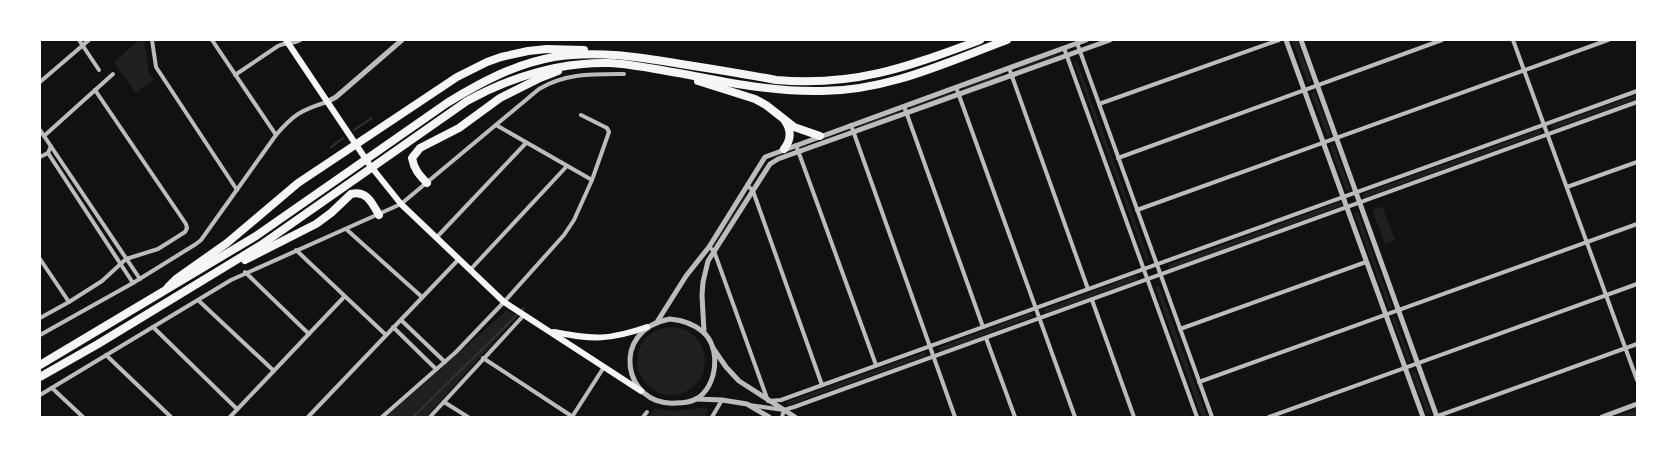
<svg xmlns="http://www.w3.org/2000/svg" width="1677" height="457" font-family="'Varela Round',sans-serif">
<rect width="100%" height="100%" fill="#111"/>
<g fill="#202020">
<path d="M139 40H144L149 72 154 79 136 93 114 62Z"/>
<path d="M1292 40H1297L1312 82 1308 83Z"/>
<path d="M1056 54 1057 56 1018 70V68Z"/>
<path d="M1077 61 1149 259 1146 260 1074 62Z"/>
<path d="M1002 73 1003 76 965 89V87Z"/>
<path d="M1315 92 1331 135 1327 136 1311 93Z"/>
<path d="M950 93 951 95 912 109 911 107Z"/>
<path d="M1637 95V99L1553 129 1551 128 1552 125Z"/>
<path d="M896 112 897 114 859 128 858 126Z"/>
<path d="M1539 130 1541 132 1540 134 1366 197H1362L1365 193Z"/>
<path d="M1334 145 1350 189 1346 190 1330 147Z"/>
<path d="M745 195 746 196 718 240H716Z"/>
<path d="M1339 202 1342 203 1341 206 1169 269 1168 265Z"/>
<path d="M1382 206 1395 240 1385 244 1373 212 1375 209Z"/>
<path d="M1358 212 1392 308 1389 309 1354 213Z"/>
<path d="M1134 276 1137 277V280L1046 313 1044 309Z"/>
<path d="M1159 286 1207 417H1202L1155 287Z"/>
<path d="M507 310 515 315V319L426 417H386Z"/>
<path d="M1030 313 1033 315 1032 317 941 351 938 349 940 347Z"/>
<path d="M1395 317 1411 361 1408 362 1392 318Z"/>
<circle cx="671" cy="361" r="34"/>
<path d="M925 352 926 354 924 357 789 405 786 404 787 402Z"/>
<path d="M1415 370 1431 413 1427 414 1411 372Z"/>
<path d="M655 408 671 411 704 408 708 409 705 417H649Z"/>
<path d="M1637 409V417H1614L1635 410Z"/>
</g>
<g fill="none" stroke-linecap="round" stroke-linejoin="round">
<g stroke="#333" stroke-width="2">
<path d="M354 130 372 118"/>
<path d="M331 147 343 138"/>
<path d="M413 417 524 308"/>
</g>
<g stroke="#bcbcbc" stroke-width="4">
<path d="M79 40 99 70"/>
<path d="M152 40 156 67 237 190"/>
<path d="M212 40 276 135"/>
<path d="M1513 40 1637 380"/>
<path d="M1077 43 1212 417"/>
<path d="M1064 48 1197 417"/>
<path d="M1009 68 1088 289"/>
<path d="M235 75 278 46C286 42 294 44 300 40"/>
<path d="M40 82 89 40"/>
<path d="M956 87 1075 417"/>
<path d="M1099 104 1279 40"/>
<path d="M904 106 983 327"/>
<path d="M496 125 592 180"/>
<path d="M851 125 955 417"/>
<path d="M40 130 140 279"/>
<path d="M44 136 113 74"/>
<path d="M796 145 876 365"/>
<path d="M48 153 133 283"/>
<path d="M40 157 48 153 51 146"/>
<path d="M1118 158 1442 40"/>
<path d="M747 185 753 191 822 385"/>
<path d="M1567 187 1637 162"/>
<path d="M1137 210 1608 40"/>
<path d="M346 229 422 297"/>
<path d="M436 238 526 143"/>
<path d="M709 247 714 251 768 401 781 400 1637 91"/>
<path d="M296 250 386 335"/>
<path d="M40 259 69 302"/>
<path d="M470 270 567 166"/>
<path d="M245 272 309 334"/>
<path d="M198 300 274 371"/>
<path d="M1092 300 1134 417"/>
<path d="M40 318 69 302 102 281 126 259 158 249 185 232 187 228 186 224 95 90"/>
<path d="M401 320 445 362"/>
<path d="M153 327 237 409"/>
<path d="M393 327 436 369"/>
<path d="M1180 329 1366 262"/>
<path d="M40 335 133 283 196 244 201 240 276 135C293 115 301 110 327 102"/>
<path d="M986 338 1015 417"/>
<path d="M106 355 171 417"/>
<path d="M483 358 573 417"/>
<path d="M1199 382 1637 224"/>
<path d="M52 388 83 417"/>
<path d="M40 395 231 280 401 204 539 89C566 73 593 74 624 74"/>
<path d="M444 402 468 417"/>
<path d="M749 405 784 410 794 407 1637 102"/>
<path d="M230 417 344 297"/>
<path d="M308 417 458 260"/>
<path d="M382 417 456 352 504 302 564 235 574 220 592 180 609 132 607 128 581 115"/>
<path d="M430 417 524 315"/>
<path d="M572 417 604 367"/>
<path d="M643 417 647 412"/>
<path d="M712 417 722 400"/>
<path d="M782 417 784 410"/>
<path d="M1269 417 1637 284"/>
<path d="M1435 417 1637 344"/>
</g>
<g stroke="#bcbcbc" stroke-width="5">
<path d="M1286 40 1423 417"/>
<path d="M1301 40 1437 417"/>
<path d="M327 102 336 97 402 40"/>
<path d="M670 319C681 320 694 324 703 332 721 347 718 387 696 399 691 402 682 403 676 403 623 407 609 330 670 319Z"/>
<path d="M657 322 686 276 709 247 765 157 1086 40"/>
<path d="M704 332 702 295 703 282 708 261 770 164 778 159 1110 40"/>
<path d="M713 348 726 367 739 381 795 417"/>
<path d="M696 399 722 400 747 404 769 417"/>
<path d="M1602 417 1637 404"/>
</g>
<g stroke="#f5f5f5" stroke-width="6">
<path d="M286 40 369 164 401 204 504 302 641 391"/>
<path d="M554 332C593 340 610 340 647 327"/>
</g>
<g stroke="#f5f5f5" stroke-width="8">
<path d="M698 81 755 99 766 105 794 127 820 136"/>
<path d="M784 149C791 140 792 131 785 121"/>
<path d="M427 183C419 175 414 169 412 158L420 148 459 128 500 98 540 78 558 71"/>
<path d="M245 260 316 224 331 213 351 194C367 190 372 203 379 215"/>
<path d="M168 287 176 279 227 243 298 183 457 77 487 62 501 57 528 51 547 49 584 50"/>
<path d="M40 365 256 236 447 103C481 82 515 64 554 57 597 50 639 57 681 64 713 69 744 74 776 80 855 87 907 67 980 40"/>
<path d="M40 377 98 344 261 245 467 101C511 77 558 62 609 63 634 64 659 70 684 74 729 83 775 92 822 91 887 91 947 62 1007 40"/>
</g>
</g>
<rect width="1677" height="457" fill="none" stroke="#ffffff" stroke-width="82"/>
</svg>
